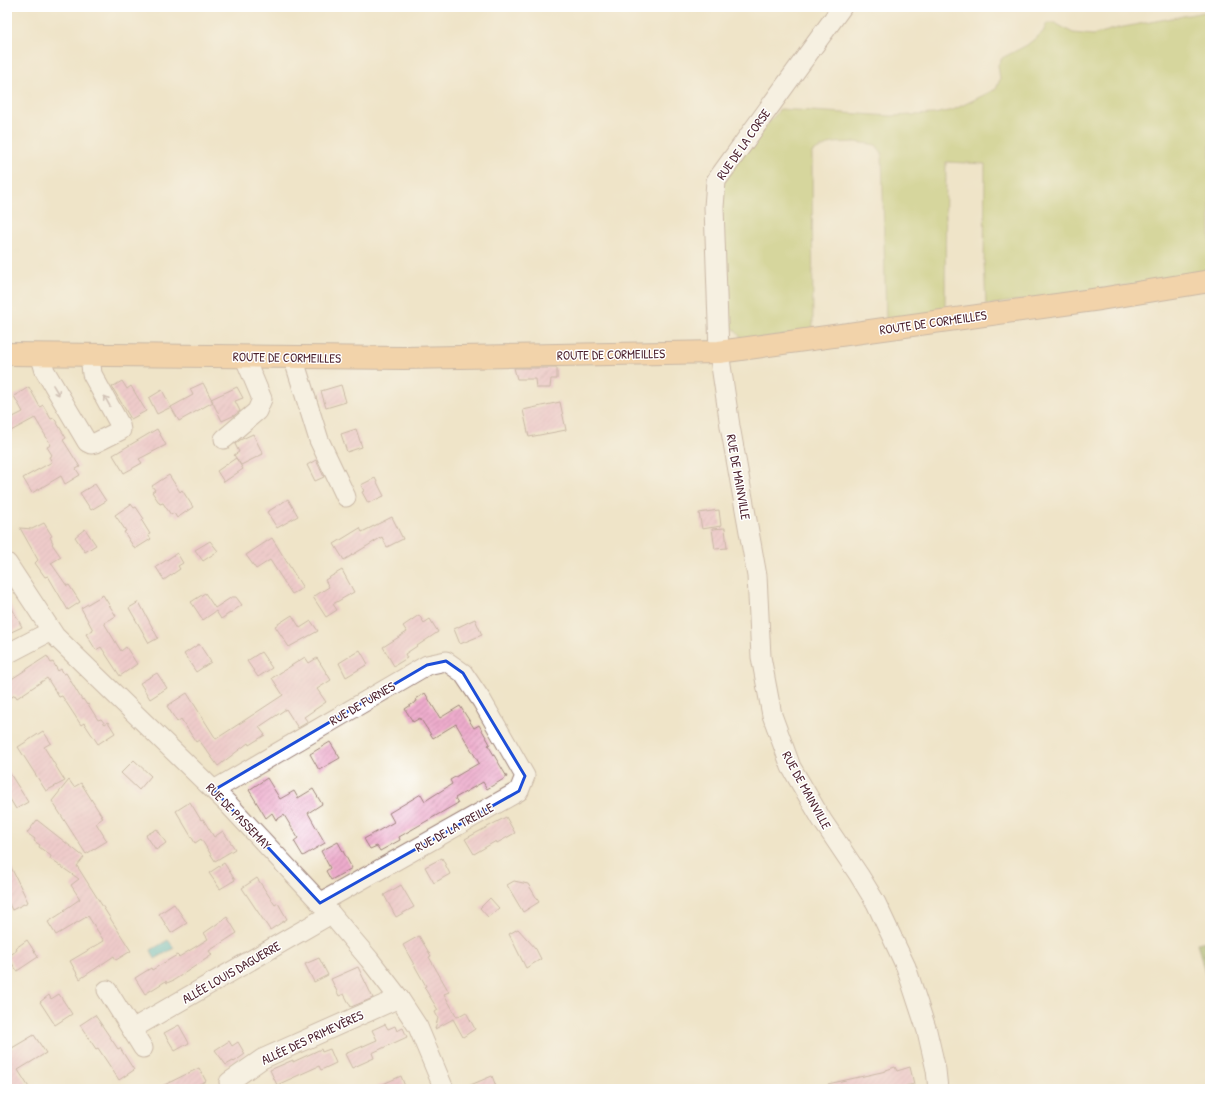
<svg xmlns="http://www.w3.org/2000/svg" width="1217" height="1096" font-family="'Patrick Hand',sans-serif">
<defs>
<pattern id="forest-firs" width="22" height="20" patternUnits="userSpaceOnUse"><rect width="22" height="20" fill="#92aa5c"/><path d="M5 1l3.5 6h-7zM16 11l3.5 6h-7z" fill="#798a4c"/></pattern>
<pattern id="water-ripples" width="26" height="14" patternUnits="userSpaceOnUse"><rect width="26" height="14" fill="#50bdca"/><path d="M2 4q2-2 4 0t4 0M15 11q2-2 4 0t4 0" fill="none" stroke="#4499a4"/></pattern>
<pattern id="building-hatch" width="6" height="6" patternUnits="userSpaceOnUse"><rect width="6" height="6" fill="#edaccc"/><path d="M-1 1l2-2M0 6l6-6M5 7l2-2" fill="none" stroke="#c28ba6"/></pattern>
</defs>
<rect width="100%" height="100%" fill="#fff"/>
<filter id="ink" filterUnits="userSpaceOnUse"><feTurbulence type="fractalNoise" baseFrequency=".025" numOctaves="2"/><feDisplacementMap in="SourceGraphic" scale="8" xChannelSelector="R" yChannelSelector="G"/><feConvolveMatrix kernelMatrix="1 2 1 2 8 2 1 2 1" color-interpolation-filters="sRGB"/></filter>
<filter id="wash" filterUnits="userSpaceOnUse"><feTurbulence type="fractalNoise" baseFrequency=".012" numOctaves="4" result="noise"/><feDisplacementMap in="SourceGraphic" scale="16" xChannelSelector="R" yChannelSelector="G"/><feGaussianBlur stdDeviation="0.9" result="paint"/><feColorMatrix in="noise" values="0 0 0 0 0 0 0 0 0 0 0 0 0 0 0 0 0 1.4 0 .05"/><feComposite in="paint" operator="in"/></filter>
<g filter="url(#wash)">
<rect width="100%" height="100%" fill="#efe4c8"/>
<path fill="#b8c567" stroke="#817249" d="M1210 11V270L1138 284 986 305 984 262 985 164 946 162 945 315 886 325 882 153 876 145 856 142 832 143 812 152 813 332 743 340 728 322 718 192 720 182 780 109 891 116 934 114 953 110 996 89 1000 79 998 65 1002 58 1027 45 1043 32 1047 23H1055L1073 33 1093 35 1118 28Z"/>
<path fill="url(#forest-firs)" stroke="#6e6444" d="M1210 940V993L1197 943Z"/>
<path fill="url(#water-ripples)" stroke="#4d6e7a" d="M168 940 174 948 155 959 151 950Z"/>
<g id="blocks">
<g fill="url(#building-hatch)">
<path d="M514 368H557V379H551L550 388H536L535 379H517Z"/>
<path d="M122 381 127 389 131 386 146 411 131 419 112 387Z"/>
<path d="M203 383 213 402 179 421 171 407 193 395 190 389Z"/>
<path d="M341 385 346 402 326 408 321 391Z"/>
<path d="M29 387 40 407 43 405 51 419 54 418 66 438 63 440 80 467 76 469 80 475 65 484 61 476 32 493 23 478 52 462 49 457 52 455 47 447 51 445 35 418 7 433V420L23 412 14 396Z"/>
<path d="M237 387 243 398 235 401 240 411 235 415 222 421 211 399Z"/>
<path d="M162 390 171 407 157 414 149 398Z"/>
<path d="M560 402 566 430 529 437 523 410Z"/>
<path d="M157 429 166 445 139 459 142 463 124 473 113 455Z"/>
<path d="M356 429 362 447 347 452 341 434Z"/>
<path d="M253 434 263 454 241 465 234 455 239 452 235 444 240 440Z"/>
<path d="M236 458 243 469 224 482 217 471Z"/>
<path d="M316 460 324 477 315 481 307 465Z"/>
<path d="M169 475 180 492 182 490 193 507 177 518 174 513 171 515 163 503 160 504 152 492 155 490 152 486Z"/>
<path d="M375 478 384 496 368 503 362 492 364 491 361 485Z"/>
<path d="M95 484 106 501 91 510 80 493Z"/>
<path d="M288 499 298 516 277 528 267 512Z"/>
<path d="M131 504 134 508 136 507 144 519 142 521 150 534 148 535 151 539 135 549 124 532 126 531 115 515Z"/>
<path d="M719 510 721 526 702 529 699 513Z"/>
<path d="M392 517 403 539 387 547 382 537 344 560 334 544 360 528 362 532Z"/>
<path d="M44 523 52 536 50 537 53 543 52 544 61 557 51 563 67 586 69 585 80 602 68 610 48 576 45 577 35 563 38 560 20 528 32 529Z"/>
<path d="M725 528 727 548 715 549 712 529Z"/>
<path d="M85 529 96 545 85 552 75 537Z"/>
<path d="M272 538 303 588 292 594 270 560 256 569 246 555Z"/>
<path d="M210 541 218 551 203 561 195 550Z"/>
<path d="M177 553 183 563 178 566 180 569 164 580 156 567Z"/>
<path d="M342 570 354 592 333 604 337 610 326 617 313 597 329 587 325 580Z"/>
<path d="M205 593 215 608 232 597H236L242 605 221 619 216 611 203 620 191 602Z"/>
<path d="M103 595 116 616 104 623 121 651 126 647 137 664 120 676 101 647 96 650 86 634 93 630 81 608Z"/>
<path d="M7 599 22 627 7 634Z"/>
<path d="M139 602 158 638 149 643 129 608Z"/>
<path d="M292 615 300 628 311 621 318 631 289 647 275 626Z"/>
<path d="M419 615 424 623 430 619 438 632 405 654 407 658 394 666 383 647 407 632 403 626Z"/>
<path d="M475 619 482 635 460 644 454 629Z"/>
<path d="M199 644 211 662 196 672 184 654Z"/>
<path d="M360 650 368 664 346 677 339 663Z"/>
<path d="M261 652 272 668 258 677 247 661Z"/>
<path d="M47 656 51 663 53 662 58 671 61 669 64 674 66 673 82 700 83 699 87 705 88 704 98 720 101 719 105 724 108 722 115 733 98 744 84 723 81 725 62 696 59 697 47 678 17 698 15 695 7 700V682Z"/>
<path d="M305 657 309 663 317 658 331 680 317 689 326 702 304 717 308 722 298 728 286 709 259 727 265 735 249 745 248 743 218 766 199 740 196 742 181 719 177 722 167 706 187 693 216 739 283 695 272 678Z"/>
<path d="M157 673 167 688 150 699 140 683Z"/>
<path d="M425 693 440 718 460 706 474 728 479 725 490 744 488 745 507 777 487 789 483 782 455 798 458 803 399 837 400 840 380 851 377 846 370 849 364 839 394 822 389 813 421 794 425 801 452 784 450 780 479 763 456 724 433 738 420 718 413 722 405 709 417 701 416 699Z"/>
<path d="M43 731 51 743 44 747 65 781 46 791 18 747Z"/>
<path d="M330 742 340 758 319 770 310 754Z"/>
<path d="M134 760 151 776 139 790 121 773Z"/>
<path d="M7 769 28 802 16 809 7 794Z"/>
<path d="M267 778 280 799 294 791 298 798 313 789 322 804 308 813 325 843 303 856 294 841 298 838 284 815 276 820 272 813 266 818 249 790Z"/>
<path d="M69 780 74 787 81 783 103 818 96 823 107 841 86 854 52 801Z"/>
<path d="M190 802 201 820 203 819 214 837 223 831 235 849 215 861 201 839 195 843 176 811Z"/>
<path d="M506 817 515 833 497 843 496 841 474 854 465 839Z"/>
<path d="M37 820 84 857 77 866 131 951 116 960 114 956 80 979 70 961 104 941 88 916 56 935 48 922 65 911 64 910 80 899 71 885 79 879 50 859 51 856 39 847 40 845 34 841 35 839 27 833Z"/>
<path d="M157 829 166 843 156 850 146 835Z"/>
<path d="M338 842 352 868 331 880 326 871 330 868 321 851Z"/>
<path d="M442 858 450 874 434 883 425 867Z"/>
<path d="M7 859 28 902 12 910 7 900Z"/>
<path d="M224 863 235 880 220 889 209 873Z"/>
<path d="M257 878 275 905 278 903 287 919 270 930 242 888Z"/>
<path d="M514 881 528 884 539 902 523 912 507 885Z"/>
<path d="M401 885 414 907 396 917 384 895Z"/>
<path d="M490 898 499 908 488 917 480 908Z"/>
<path d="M174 904 187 923 171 933 159 914Z"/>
<path d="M227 917 237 933 209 951 212 955 206 959 174 980 167 983 166 981 145 994 135 978 151 968 152 970 177 955 179 957 208 939 204 933Z"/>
<path d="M518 929 536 949 541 959 526 968 509 934Z"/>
<path d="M419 936 431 956 429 957 449 992 444 994 457 1017 466 1012 475 1029 463 1037 453 1019 435 1029 438 1018 435 1012 438 1010 424 987 426 986 403 945Z"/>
<path d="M27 940 38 957 17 971 8 957 17 950 16 948Z"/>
<path d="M319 958 328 975 314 982 305 964Z"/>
<path d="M358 967 373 998 351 1007 344 994 339 996 331 979Z"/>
<path d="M59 994 72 1014 55 1025 40 1002 49 995 51 999Z"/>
<path d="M95 1015 118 1049 120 1048 134 1070 119 1080 98 1048 96 1049 80 1025Z"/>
<path d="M385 1024 388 1029 395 1026 397 1031 403 1028 407 1037 372 1053 374 1058 352 1068 345 1054 377 1040 372 1030Z"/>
<path d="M179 1025 189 1043 175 1051 164 1033Z"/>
<path d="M34 1035 46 1053 18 1070 30 1089H7V1051Z"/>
<path d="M229 1041 232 1046 238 1042 245 1054 234 1062 233 1061 226 1065 215 1050Z"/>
<path d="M321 1049 322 1052 330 1049 336 1063 321 1070 319 1066 277 1085 270 1070 293 1060V1062Z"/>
<path d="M895 1067 897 1071 910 1067 914 1084 906 1086 907 1089H829L828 1084 886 1071V1070Z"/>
<path d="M199 1068 206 1081 195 1086 196 1089H156Z"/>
<path d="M401 1076 406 1089H372Z"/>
<path d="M492 1076 497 1089H461Z"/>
</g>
</g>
</g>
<g filter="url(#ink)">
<use href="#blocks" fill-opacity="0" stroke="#9c827a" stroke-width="1"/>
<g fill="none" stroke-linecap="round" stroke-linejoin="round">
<defs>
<g id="minor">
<path d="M842 7 716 181 714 207 719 352 730 426 757 576 761 657 772 715 791 767 822 820 859 875 876 903 906 967 927 1031 936 1070 938 1089"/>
<path d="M42 355V361L45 371 87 442 91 444 95 443 121 430 120 425 92 374 90 355"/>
<path d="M293 357 319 440 346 497"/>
<path d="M224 439 257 411 262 399 244 356"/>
<path d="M7 563 55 636 229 805 331 914 369 959 399 998 418 1027 444 1089"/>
<path d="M7 654 51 631"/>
<path d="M214 790 427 665 446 661 463 673 482 701 525 776 519 791 320 903"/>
<path d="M107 990 143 1048"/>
<path d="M132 1029 331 914"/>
<path d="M229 1082 262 1059 399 998"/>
</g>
<path id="major" d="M7 354 404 358 719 352 1100 299 1210 281"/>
</defs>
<use href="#minor" stroke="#9c827a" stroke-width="21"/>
<use href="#major" stroke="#9c827a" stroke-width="24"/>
<use href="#minor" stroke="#fff" stroke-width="19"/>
<use href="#major" stroke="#f5bf86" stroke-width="22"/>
</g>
<defs><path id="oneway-shaft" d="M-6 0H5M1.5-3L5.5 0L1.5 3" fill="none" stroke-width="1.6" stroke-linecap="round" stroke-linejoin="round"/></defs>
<g stroke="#ae9aa0">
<use href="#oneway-shaft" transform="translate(56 390) rotate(59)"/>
<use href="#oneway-shaft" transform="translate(107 401) rotate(-119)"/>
</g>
</g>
<path d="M0 0H1217V1096H0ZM446 661 463 673 525 776 519 791 320 903 214 790 427 665Z" fill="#efe4c8" fill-opacity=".55" fill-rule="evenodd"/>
<path fill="none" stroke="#1d4ed8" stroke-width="3" stroke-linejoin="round" d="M446 661 463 673 525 776 519 791 320 903 214 790 427 665Z"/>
<g text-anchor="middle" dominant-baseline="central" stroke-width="3" stroke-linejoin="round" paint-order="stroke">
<g font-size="13" fill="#4a1f2b" stroke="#fff">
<text transform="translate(743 144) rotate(-55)">RUE DE LA CORSE</text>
<text transform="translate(933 322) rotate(-8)">ROUTE DE CORMEILLES</text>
<text transform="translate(611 354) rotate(-1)">ROUTE DE CORMEILLES</text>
<text transform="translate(287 357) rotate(1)">ROUTE DE CORMEILLES</text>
<text transform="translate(739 477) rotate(80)">RUE DE MAINVILLE</text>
<text transform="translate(362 703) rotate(-30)">RUE DE FURNES</text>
<text transform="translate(807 790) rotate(61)">RUE DE MAINVILLE</text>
<text transform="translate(239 816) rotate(46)">RUE DE PASSEMAY</text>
<text transform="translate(454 827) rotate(-29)">RUE DE LA TREILLE</text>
<text transform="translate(231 972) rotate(-30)">ALLÉE LOUIS DAGUERRE</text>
<text transform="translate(312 1037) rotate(-25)">ALLÉE DES PRIMEVÈRES</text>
</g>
</g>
<rect width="1217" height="1096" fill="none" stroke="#fff" stroke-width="24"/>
</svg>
